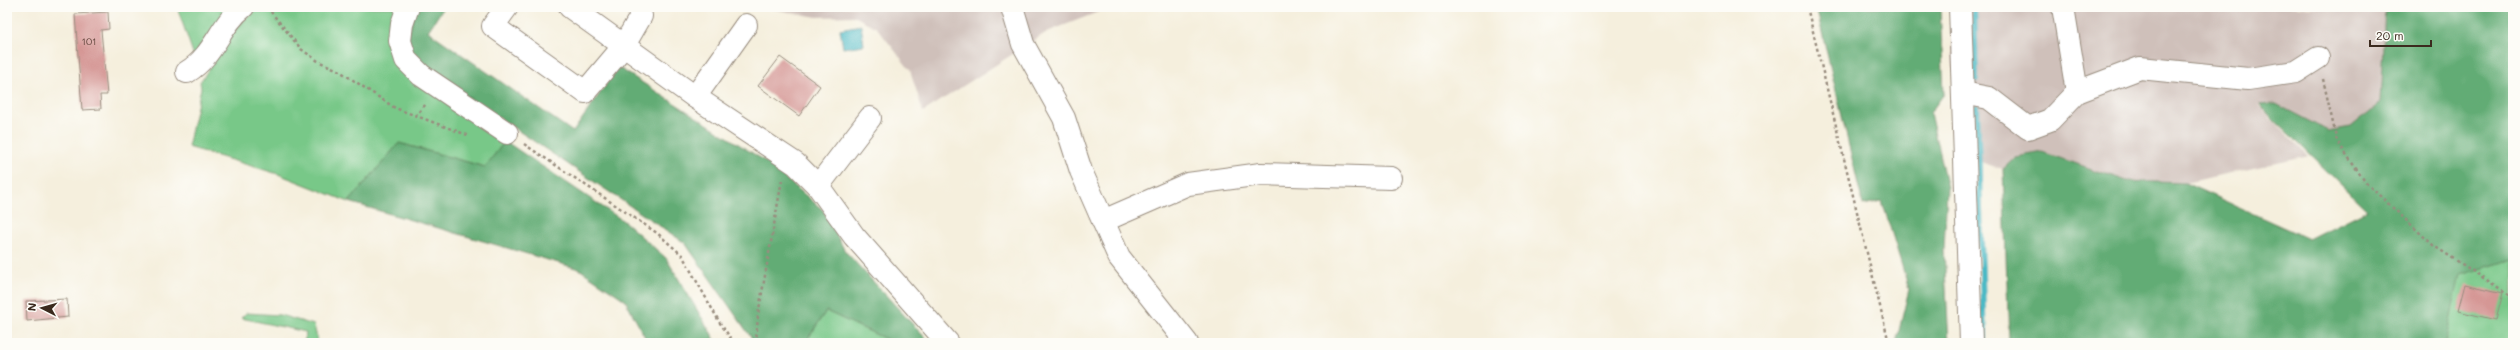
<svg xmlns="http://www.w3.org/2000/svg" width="2520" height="350" font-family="Mali,sans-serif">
<rect width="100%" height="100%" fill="#fdfcf7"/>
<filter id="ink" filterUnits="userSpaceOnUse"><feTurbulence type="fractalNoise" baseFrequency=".025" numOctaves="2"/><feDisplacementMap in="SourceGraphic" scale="8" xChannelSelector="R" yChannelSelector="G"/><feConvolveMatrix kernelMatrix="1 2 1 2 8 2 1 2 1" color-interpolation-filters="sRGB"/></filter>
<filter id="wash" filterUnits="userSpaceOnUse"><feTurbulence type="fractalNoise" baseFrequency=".012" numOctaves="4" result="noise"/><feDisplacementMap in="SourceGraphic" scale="16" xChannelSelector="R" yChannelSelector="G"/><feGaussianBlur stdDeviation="0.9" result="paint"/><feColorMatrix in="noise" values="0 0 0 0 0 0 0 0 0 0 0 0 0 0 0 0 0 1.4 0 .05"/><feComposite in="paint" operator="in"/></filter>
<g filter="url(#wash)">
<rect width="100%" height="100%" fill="#f5efdd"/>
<g fill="#cfc0ba">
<path d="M760 7H1111L1047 32 923 112 910 70 877 28 854 16 817 17Z"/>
<path d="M1951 7H2385L2380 103 2351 128 2328 131 2276 104 2259 106 2308 156 2185 183 2127 181 2042 152 2016 157 2003 169 1956 154Z"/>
</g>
<g fill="#78c888" stroke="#5a7953">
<path d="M177 7H227L195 59Z"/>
<path d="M259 7H416L413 17 505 141 485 167 399 143 349 202 278 174 188 147 201 88 200 82 239 24Z"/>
<path d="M2513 259V343H2445L2459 275Z"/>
<path d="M826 311 888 340V343H805Z"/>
<path d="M246 313 280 315 314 325 318 343H304L306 332 241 318Z"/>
</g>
<g fill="#62ac74" stroke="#4e6b49">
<path d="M416 7H444L428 31 573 132 618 67 765 161 823 210 845 251 930 343H888V340L826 311 805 343H755L685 243 425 68C402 43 409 37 416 7Z"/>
<path d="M1816 7H1940L1944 94 1930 113 1947 188 1944 250 1949 343H1896L1909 289 1882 201 1863 205Z"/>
<path d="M2385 7H2513V259L2460 275 2445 343H2009L2003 169 2016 157 2042 152 2127 181 2185 183 2309 239 2367 210 2259 105 2276 104 2328 131 2351 127 2380 103Z"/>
<path d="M505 141 625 222 666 258 717 343H648L625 300 579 269 349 202 399 143 485 167Z"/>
</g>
<path fill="#4bb9c5" stroke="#437272" d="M861 25 864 45 843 48 840 29Z"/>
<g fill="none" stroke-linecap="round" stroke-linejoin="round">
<g stroke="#4bb9c5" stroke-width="6">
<path d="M1974 7 1976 79"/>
<path d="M1977 107 1984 343"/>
</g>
</g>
<g id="blocks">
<g fill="#d59795">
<path d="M108 12 109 29 101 30 107 95H100L101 109 82 110 75 14Z"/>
<path d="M780 57 820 86 799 116 758 86Z"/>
<path d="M2465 284 2503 293 2496 320 2458 311Z"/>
<path d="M67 299 68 317 27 321 26 301Z"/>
</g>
</g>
</g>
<g filter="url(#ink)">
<use href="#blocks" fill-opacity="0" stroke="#988c7e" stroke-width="1"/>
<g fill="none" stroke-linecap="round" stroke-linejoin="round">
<defs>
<g id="minor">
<path d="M408 7 402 24 400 41 406 60 421 75 507 133"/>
<path d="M507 7 493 26 585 92 623 47 641 16 638 7"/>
<path d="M570 7 695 97 796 164 818 186 854 236 948 343"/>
<path d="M1012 7 1023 44 1064 118 1081 171 1119 257 1187 343"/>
<path d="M1960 7 1971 343"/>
<path d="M2063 7 2077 92"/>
<path d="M187 72C215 55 219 26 243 7"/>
<path d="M1963 93 1989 98 2028 128 2050 120 2077 92 2140 68 2248 79 2296 72 2318 58"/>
<path d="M695 97 746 25"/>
<path d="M818 186 870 118"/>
<path d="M1103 221 1188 184 1261 174 1391 178"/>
</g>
</defs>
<use href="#minor" stroke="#988c7e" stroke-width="24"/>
<g stroke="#988c7e" stroke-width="2.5" stroke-dasharray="3 3" stroke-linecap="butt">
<path d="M267 7 301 49 318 61 338 70 395 108 470 136"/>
<path d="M1807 7 1889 343"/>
<path d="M2323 79 2337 141 2366 183 2434 246 2513 297"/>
<path d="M415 116 427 103"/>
<path d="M524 144 657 233 682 255 720 323 734 343"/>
<path d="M756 343 758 315 782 180"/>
</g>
<use href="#minor" stroke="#fff" stroke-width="22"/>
</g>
</g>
<g text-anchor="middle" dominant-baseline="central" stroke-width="3.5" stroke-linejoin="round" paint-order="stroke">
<g font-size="10" fill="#62453c">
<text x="89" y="41">101</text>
</g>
</g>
<rect width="2520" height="350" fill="none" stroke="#fdfcf7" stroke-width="24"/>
<g transform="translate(42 308) rotate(276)" stroke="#fdfcf7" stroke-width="3" paint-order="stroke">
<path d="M0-3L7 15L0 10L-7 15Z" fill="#3b2a1e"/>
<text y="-6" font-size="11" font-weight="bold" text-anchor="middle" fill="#3b2a1e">N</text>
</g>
<path d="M2370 40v6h61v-6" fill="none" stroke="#3b2a1e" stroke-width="2"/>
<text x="2376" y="40" font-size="12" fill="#3b2a1e" stroke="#fdfcf7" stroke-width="3" paint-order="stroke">20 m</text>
</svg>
